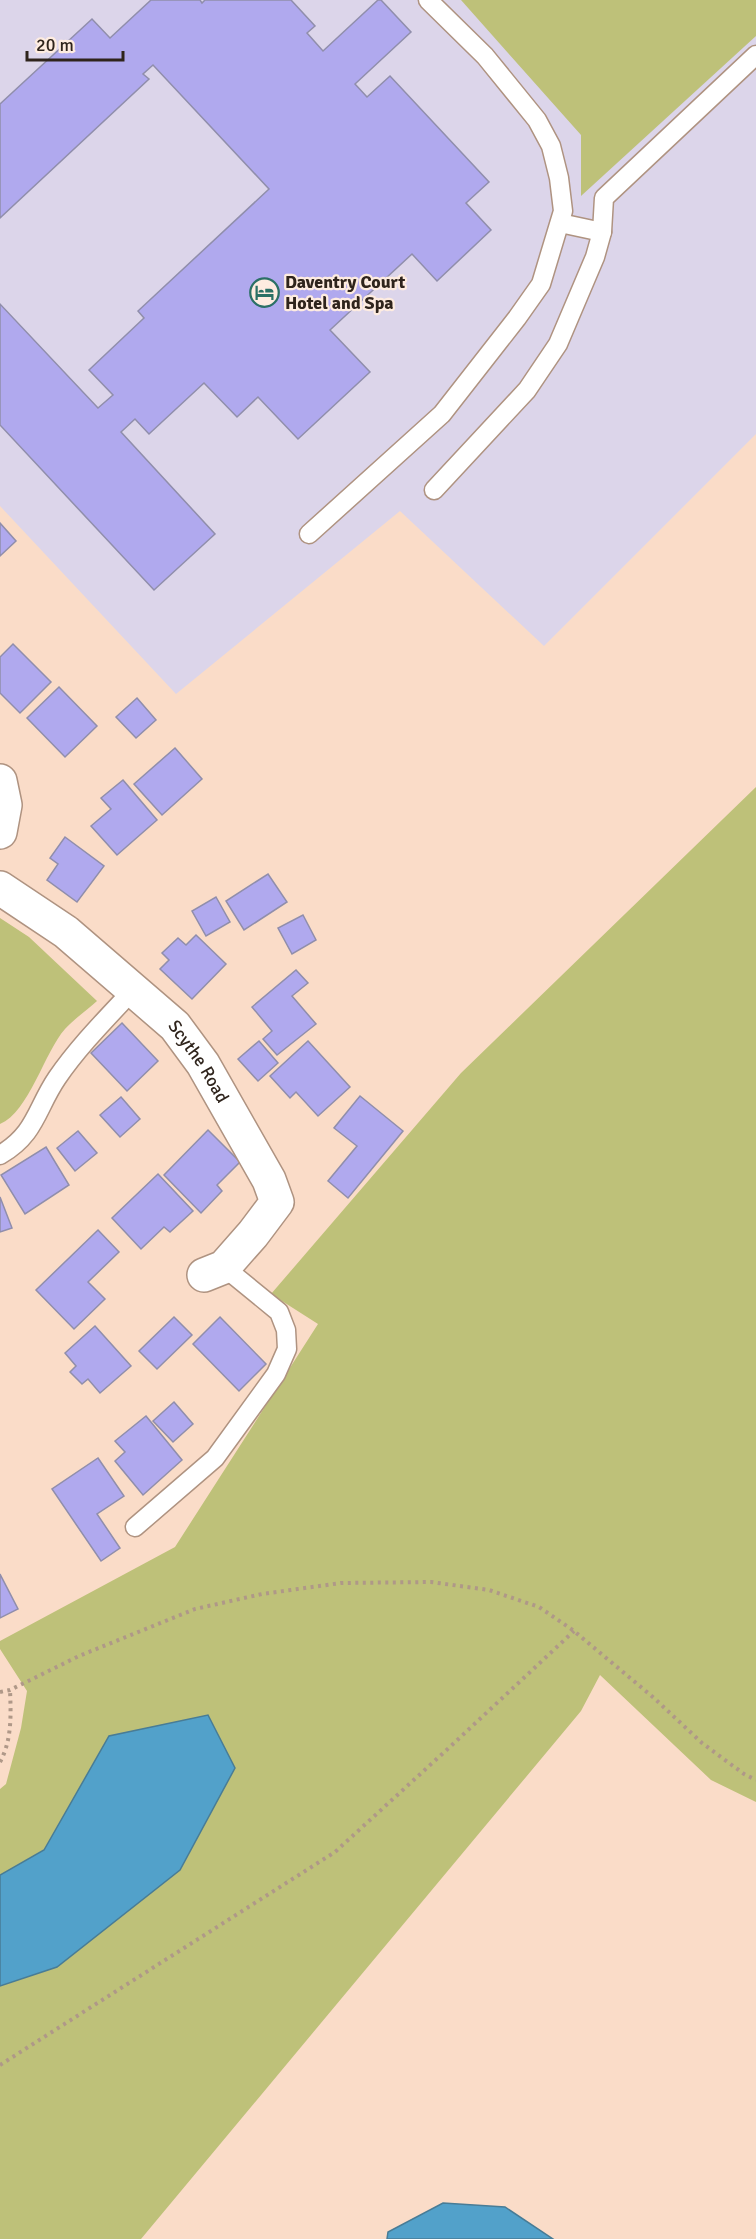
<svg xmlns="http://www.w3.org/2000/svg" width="756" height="2239" font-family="Signika,sans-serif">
<rect width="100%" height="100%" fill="#fadcc8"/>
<path fill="#dcd5ea" d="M0 0H756V434L544 646 400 511 176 694 0 506Z"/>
<g fill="#bec179">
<path d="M461 0H756V36L581 196V135Z"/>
<path d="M756 787V1802L711 1780 600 1675 581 1711 141 2239H0V1789L6 1784 21 1728 27 1691 0 1649V1641L175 1547 318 1324 271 1294 461 1073Z"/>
<path d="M0 918 29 937 97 1001C87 1010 74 1019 65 1029 45 1051 29 1112 0 1124Z"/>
</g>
<g fill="#52a1ca" stroke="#487c96" stroke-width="1.5">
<path d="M208 1715 235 1768 180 1870 57 1967 0 1986V1875L44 1850 109 1736Z"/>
<path d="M443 2203 505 2207 553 2239H387L388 2232Z"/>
</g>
<g fill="#b0a9ee" stroke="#908eab" stroke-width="1.5">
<path d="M151 0H200L202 3 205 0H291L315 26 307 33 323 51 378 0H381L411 32 355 84 367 97 390 76 489 182 466 203 491 230 437 281 412 254 330 330 370 372 298 439 258 397 237 417 204 383 149 434 135 419 121 432 215 534 154 590 0 425V304L98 408 113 395 89 370 144 318 138 311 269 189 153 65 143 74 149 79 0 218V104L92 19 110 38Z"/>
<path d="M0 523 16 541 0 556Z"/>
<path d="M13 644 51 682 20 713 0 693V657Z"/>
<path d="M59 687 97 726 65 757 27 718Z"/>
<path d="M137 698 156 720 136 738 116 717Z"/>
<path d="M175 748 202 779 162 815 134 784Z"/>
<path d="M123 780 157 820 117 855 91 826 111 809 101 798Z"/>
<path d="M65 837 104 866 77 902 47 880 58 864 50 858Z"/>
<path d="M268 874 287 902 244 930 226 901Z"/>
<path d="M216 897 230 922 206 936 192 911Z"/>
<path d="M303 915 316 940 292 954 278 928Z"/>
<path d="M196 935 226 964 192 999 160 969 169 960 162 953 178 938 186 945Z"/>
<path d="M296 970 308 983 292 996 316 1024 277 1055 263 1039 272 1031 252 1007Z"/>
<path d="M122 1023 158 1061 127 1091 91 1053Z"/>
<path d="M259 1041 278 1063 258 1081 238 1059Z"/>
<path d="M308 1041 350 1087 318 1116 296 1092 290 1098 270 1076Z"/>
<path d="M360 1096 403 1131 348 1198 328 1181 357 1146 334 1128Z"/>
<path d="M121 1097 140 1119 120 1137 100 1115Z"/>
<path d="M208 1130 240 1162 217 1185 222 1191 201 1213 164 1175Z"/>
<path d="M78 1131 97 1153 75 1171 57 1148Z"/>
<path d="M46 1147 69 1185 25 1214 1 1175Z"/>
<path d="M158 1174 193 1211 170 1232 164 1227 141 1249 112 1218Z"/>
<path d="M0 1197 12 1228 0 1232Z"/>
<path d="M98 1230 119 1252 88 1282 105 1299 74 1329 36 1290Z"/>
<path d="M174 1317 192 1335 157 1369 139 1351Z"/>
<path d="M220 1317 266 1364 239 1391 193 1344Z"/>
<path d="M95 1326 131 1366 100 1393 88 1379 82 1384 70 1372 76 1366 65 1353Z"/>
<path d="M174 1402 193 1424 173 1442 153 1421Z"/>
<path d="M146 1416 182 1460 143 1495 115 1461 125 1452 115 1441Z"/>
<path d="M98 1458 124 1496 97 1514 120 1548 101 1561 52 1489Z"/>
<path d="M0 1574 18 1609 0 1618Z"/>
</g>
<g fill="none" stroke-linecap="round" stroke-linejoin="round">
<defs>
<g id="lane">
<path d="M602 232 604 198 756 55"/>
<path d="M434 490 527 390 558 344 595 257 602 232 560 223"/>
<path d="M309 534 442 414 517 318 541 284 563 211 559 178 551 146 537 120 485 56 428 0"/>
<path d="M0 1155C36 1134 36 1109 57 1078 79 1046 107 1018 133 990"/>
<path d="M135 1527 215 1458 276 1374 287 1349 286 1330 279 1312 224 1267"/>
</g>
<g id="street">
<path d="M0 781 5 805 0 832"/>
<path id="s1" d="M0 888 66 932 175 1026 203 1064 269 1180 277 1202 253 1234 224 1267 204 1275"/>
</g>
</defs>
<use href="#lane" stroke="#af9381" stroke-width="21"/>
<use href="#street" stroke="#af9381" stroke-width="36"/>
<g stroke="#af9888" stroke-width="4" stroke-dasharray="3 4.5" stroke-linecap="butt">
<path d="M0 1692 10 1690 79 1656 195 1609 262 1594 341 1583 431 1582 489 1590 539 1607 574 1631 654 1698 702 1743 744 1774 756 1780"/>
<path d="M0 1762C12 1740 11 1715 10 1690"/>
<path d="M0 2065 335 1852 452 1745 574 1631"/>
</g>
<use href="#lane" stroke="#fff" stroke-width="18"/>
<use href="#street" stroke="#fff" stroke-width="33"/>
</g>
<defs>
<symbol id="hotel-ring" viewBox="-11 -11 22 22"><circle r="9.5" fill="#feece0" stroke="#2b7065" stroke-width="1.5"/><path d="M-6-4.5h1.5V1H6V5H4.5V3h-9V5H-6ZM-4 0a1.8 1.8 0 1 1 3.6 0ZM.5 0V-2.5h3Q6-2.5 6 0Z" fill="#2b7065"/></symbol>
</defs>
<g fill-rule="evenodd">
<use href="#hotel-ring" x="248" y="276" width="33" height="33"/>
</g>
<g text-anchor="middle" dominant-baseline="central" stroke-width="4.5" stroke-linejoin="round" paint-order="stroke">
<g font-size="18" font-weight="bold" fill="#2f241c" stroke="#feece0" text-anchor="start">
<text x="285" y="282">Daventry Court<tspan x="285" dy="21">Hotel and Spa</tspan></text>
</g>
<g font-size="18" fill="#2f241c" stroke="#feece0">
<text stroke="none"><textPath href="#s1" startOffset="266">Scythe Road</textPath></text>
</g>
</g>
<path d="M27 51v9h96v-9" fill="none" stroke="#2f241c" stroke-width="3"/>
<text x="36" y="51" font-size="18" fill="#2f241c" stroke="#feece0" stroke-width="4.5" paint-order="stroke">20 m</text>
</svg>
